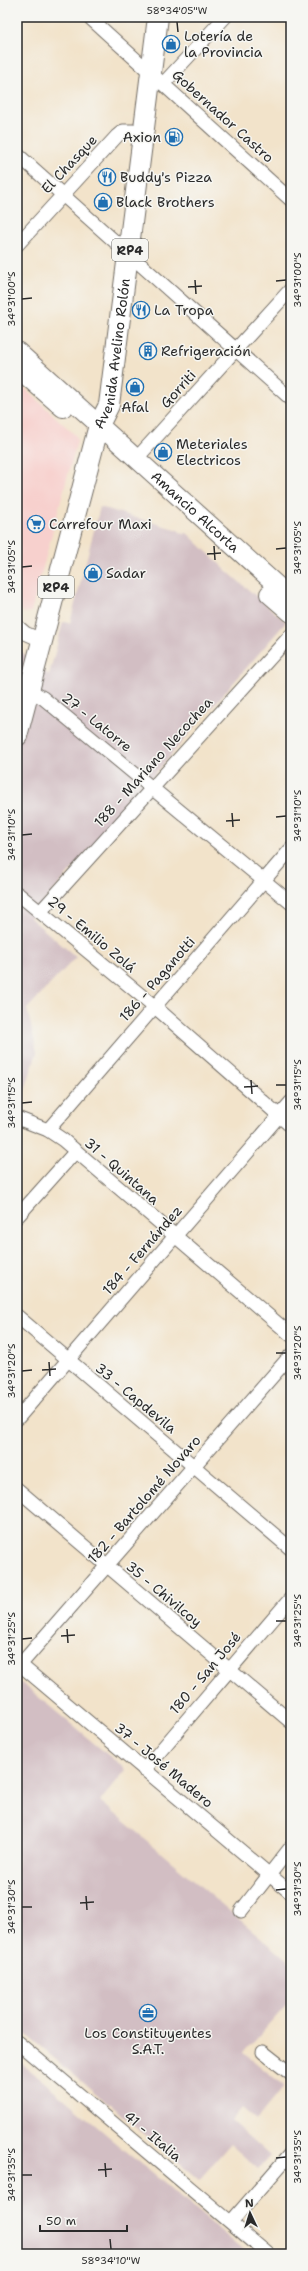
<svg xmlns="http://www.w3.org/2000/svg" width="308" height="2271" font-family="'Shantell Sans',sans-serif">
<rect width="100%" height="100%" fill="#f6f6f2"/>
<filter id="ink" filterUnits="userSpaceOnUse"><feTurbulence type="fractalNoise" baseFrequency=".025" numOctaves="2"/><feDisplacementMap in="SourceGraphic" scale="8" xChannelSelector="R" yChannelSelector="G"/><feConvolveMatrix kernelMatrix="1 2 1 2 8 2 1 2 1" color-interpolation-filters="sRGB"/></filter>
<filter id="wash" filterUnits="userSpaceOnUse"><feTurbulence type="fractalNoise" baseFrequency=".012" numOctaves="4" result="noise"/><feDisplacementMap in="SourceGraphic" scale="16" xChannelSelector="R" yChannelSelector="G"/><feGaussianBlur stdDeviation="0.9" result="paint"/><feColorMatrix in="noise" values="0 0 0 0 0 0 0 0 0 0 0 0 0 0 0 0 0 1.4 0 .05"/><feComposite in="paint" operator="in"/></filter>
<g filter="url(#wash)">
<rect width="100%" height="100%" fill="#f2e3ca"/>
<path fill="#f7d0cd" d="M17 381 76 436 77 441 31 612 24 613 17 607Z"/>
<g fill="#d2bec3">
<path d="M100 507 178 530 184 535 186 532 229 573 286 622 30 918 76 957 27 1009 37 1052 17 1115V648L49 675 63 622 70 623Z"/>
<path d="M17 1679 126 1770 100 1801 291 1963V2000L244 2053 284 2086 256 2120 242 2108 231 2121 270 2156 258 2169 230 2144 199 2180 17 2027Z"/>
<path d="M17 2059 248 2254H17Z"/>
</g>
</g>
<g filter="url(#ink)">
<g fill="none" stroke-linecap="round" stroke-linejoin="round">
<defs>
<g id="minor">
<path d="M89 17 291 200"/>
<path d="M163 84 225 17"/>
<path d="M17 154 291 399"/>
<path d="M17 245 117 136 123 131H133"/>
<path d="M137 458 291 289"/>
<path d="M17 626 25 633 41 640"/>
<path d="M29 690 43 698 291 903"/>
<path d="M17 893 154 1006 291 1126"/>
<path d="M40 912 291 635"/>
<path d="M17 1118 48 1130 63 1140 291 1335"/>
<path d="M48 1130 291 849"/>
<path d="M17 1217 76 1151"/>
<path d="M17 1316 291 1549"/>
<path d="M17 1419 291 1102"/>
<path d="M17 1489 291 1722"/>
<path d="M17 1662 291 1893"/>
<path d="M20 1665 291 1355"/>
<path d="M144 1770 291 1598"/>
<path d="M241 1911 291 1847"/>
<path d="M17 2042 268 2254"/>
<path d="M263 2052 291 2074"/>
<path d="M231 2222 291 2153"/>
</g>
<g id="secondary">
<path id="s1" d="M17 351 291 598"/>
<path d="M17 368 63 408"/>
<path d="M269 594 291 613"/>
</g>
<g id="primary">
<path id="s2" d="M17 736 99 425 109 405 158 17"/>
</g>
</defs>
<use href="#minor" stroke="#716b63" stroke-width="15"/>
<use href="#secondary" stroke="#716b63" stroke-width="20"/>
<use href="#primary" stroke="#716b63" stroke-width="22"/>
<use href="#minor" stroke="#fff" stroke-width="13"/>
<use href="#secondary" stroke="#fff" stroke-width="18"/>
<use href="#primary" stroke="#fff" stroke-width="20"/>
</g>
</g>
<path fill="none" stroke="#2b2b2b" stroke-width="1.5" d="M177 22 178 32M195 280 196 294M276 281 286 280M188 287 202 286M22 299 32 298M214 546 215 560M276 549 286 548M207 554 221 553M22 567 32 566M232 813 233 827M276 817 286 816M226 821 240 820M22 835 32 834M251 1080 252 1094M276 1085H286M244 1087 258 1086M22 1103 32 1102M276 1353H286M49 1362 50 1376M42 1370 56 1369M22 1371 32 1370M276 1621H286M67 1629 68 1643M61 1636 75 1635M22 1639 32 1638M276 1890 286 1889M86 1896 87 1910M80 1903 94 1902M22 1907H32M276 2158 286 2157M105 2163 106 2177M98 2170 112 2169M22 2175H32M110 2239 111 2249"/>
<defs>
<symbol id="shop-ring" viewBox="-11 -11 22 22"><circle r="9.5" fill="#f6f6f2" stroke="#1f6fb2" stroke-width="1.5"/><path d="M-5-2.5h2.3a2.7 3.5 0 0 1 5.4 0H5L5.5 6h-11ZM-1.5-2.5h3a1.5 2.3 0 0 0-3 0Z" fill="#1f6fb2"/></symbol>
<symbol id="fuel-ring" viewBox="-11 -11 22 22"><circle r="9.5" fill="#f6f6f2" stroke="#1f6fb2" stroke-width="1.5"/><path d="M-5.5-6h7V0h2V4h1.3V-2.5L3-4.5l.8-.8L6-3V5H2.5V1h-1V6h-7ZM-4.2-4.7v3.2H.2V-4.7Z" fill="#1f6fb2"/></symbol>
<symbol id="restaurant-ring" viewBox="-11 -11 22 22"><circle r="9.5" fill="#f6f6f2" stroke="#1f6fb2" stroke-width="1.5"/><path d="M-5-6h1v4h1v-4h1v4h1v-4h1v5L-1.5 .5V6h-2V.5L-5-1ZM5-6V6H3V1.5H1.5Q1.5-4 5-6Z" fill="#1f6fb2"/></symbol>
<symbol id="building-ring" viewBox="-11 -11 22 22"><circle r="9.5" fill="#f6f6f2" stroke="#1f6fb2" stroke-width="1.5"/><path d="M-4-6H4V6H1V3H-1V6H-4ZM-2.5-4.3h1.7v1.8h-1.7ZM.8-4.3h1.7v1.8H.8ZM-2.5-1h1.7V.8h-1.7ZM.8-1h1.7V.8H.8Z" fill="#1f6fb2"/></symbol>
<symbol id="supermarket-ring" viewBox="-11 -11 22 22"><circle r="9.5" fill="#f6f6f2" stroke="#1f6fb2" stroke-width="1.5"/><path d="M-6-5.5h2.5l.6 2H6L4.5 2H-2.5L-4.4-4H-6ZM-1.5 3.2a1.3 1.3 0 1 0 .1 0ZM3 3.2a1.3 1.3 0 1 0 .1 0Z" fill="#1f6fb2"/></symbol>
<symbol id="office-ring" viewBox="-11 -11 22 22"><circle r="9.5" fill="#f6f6f2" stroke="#1f6fb2" stroke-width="1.5"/><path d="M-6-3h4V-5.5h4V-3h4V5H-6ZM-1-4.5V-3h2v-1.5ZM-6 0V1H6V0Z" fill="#1f6fb2"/></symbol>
</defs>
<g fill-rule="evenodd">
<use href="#shop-ring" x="161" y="34" width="20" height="20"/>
<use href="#fuel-ring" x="164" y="127" width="20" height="20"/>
<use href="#restaurant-ring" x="97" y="167" width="20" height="20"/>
<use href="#shop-ring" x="93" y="192" width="20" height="20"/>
<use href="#restaurant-ring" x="131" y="300" width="20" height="20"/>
<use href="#building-ring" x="138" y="341" width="20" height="20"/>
<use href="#shop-ring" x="125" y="377" width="20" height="20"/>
<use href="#shop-ring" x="153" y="442" width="20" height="20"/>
<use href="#supermarket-ring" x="26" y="514" width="20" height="20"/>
<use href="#shop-ring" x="83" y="563" width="20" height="20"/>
<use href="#office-ring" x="138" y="2003" width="20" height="20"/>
</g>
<g text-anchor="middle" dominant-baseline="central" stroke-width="3" stroke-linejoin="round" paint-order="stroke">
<g fill="#f6f6f2" stroke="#686867" stroke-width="1">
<rect x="112" y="239" width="36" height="22" rx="3"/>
<rect x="38" y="576" width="36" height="22" rx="3"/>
</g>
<g font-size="13" font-weight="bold" fill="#2b2b2b">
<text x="130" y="250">RP4</text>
<text x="56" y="587">RP4</text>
</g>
<g font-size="14" fill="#2b2b2b" stroke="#f6f6f2" text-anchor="start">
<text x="184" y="36">Lotería de<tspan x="184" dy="16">la Provincia</tspan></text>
<text x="161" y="137" text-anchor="end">Axion</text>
<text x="120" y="177">Buddy's Pizza</text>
<text x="116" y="202">Black Brothers</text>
<text x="154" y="310">La Tropa</text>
<text x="161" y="351">Refrigeración</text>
<text x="135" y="407" text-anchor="middle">Afal</text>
<text x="176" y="444">Meteriales<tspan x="176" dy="16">Electricos</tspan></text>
<text x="49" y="524">Carrefour Maxi</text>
<text x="106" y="573">Sadar</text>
<text x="148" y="2033" text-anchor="middle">Los Constituyentes<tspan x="148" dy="16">S.A.T.</tspan></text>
</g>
<g font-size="14" fill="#2b2b2b" stroke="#f6f6f2">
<text transform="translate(223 116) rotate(42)">Gobernador Castro</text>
<text transform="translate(69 164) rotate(-47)">El Chasque</text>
<text stroke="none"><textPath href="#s2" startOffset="395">Avenida Avelino Rolón</textPath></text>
<text transform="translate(178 389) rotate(-48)">Gorriti</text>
<text stroke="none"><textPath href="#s1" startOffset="240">Amancio Alcorta</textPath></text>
<text transform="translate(97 722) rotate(39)">27 - Latorre</text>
<text transform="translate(153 762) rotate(-48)">188 - Mariano Necochea</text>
<text transform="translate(92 934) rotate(40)">29 - Emilio Zolá</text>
<text transform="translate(157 979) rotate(-49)">186 - Paganotti</text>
<text transform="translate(122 1171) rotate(41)">31 - Quintana</text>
<text transform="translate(142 1250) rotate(-49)">184 - Fernández</text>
<text transform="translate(136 1398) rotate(40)">33 - Capdevila</text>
<text transform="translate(144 1499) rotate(-49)">182 - Bartolomé Novaro</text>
<text transform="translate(164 1594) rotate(40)">35 - Chivilcoy</text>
<text transform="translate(205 1673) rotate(-50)">180 - San José</text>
<text transform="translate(164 1765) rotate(40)">37 - José Madero</text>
<text transform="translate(153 2136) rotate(40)">41 - Italia</text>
</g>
</g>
<rect width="308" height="2271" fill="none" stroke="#f6f6f2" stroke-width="44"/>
<g transform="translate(250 2213) rotate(356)" stroke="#f6f6f2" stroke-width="3" paint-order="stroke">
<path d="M0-3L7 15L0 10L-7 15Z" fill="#2b2b2b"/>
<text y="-6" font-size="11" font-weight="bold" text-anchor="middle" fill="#2b2b2b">N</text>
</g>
<path d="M40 2225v6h87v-6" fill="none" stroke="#2b2b2b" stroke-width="2"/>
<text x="46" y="2225" font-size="12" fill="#2b2b2b" stroke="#f6f6f2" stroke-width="3" paint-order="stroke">50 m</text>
<rect x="22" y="22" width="264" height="2227" fill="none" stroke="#2b2b2b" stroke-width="1.5"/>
<g font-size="10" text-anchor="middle" fill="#2b2b2b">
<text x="177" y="14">58°34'05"W</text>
<text transform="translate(297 280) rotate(-90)" y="4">34°31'00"S</text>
<text transform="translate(11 299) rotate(-90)" y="4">34°31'00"S</text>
<text transform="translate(297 548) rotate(-90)" y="4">34°31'05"S</text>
<text transform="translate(11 567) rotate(-90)" y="4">34°31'05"S</text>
<text transform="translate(297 816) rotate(-90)" y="4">34°31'10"S</text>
<text transform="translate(11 835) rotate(-90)" y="4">34°31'10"S</text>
<text transform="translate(297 1085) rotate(-90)" y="4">34°31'15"S</text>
<text transform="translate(11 1103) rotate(-90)" y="4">34°31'15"S</text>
<text transform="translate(297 1353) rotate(-90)" y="4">34°31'20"S</text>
<text transform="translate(11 1371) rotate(-90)" y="4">34°31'20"S</text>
<text transform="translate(297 1621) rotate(-90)" y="4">34°31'25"S</text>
<text transform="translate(11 1639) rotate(-90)" y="4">34°31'25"S</text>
<text transform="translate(297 1889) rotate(-90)" y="4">34°31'30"S</text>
<text transform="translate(11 1907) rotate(-90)" y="4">34°31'30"S</text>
<text transform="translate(297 2157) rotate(-90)" y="4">34°31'35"S</text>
<text transform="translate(11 2175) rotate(-90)" y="4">34°31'35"S</text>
<text x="111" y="2264">58°34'10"W</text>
</g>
</svg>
